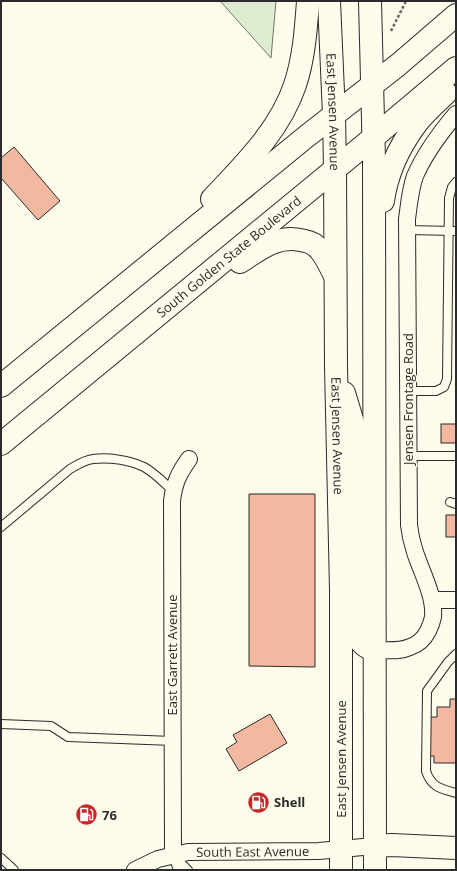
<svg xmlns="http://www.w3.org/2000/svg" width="457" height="871" font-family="'Open Sans',sans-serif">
<rect width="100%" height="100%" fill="#fdfbea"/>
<path fill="#deebd1" stroke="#74746e" d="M220 1H276L271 58Z"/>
<g fill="#f2b8a0" stroke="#2b2b2b">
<path d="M14 147 60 201 38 220 1 178V158Z"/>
<rect x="441" y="424" width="15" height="19"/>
<path d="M249 494H315V667L249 666Z"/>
<rect x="446" y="515" width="10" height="22"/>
<path d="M450 699H456V763H434V756H429V717H437V707H450Z"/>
<path d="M270 714 287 743 239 771 226 749 237 742 233 735Z"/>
</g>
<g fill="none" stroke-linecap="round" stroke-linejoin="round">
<defs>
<g id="service">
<path d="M407 230 456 231"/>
<path d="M409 391H436L444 387 447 379 449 198 452 187 456 182"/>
<path d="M409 456H456"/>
<path d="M450 502 456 504"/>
<path d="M1 527 70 469C77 465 84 460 93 459 109 457 129 460 144 467 155 473 164 483 173 491"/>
<path d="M456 654 448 662 427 691 426 771C431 787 441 789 456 793"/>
<path d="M1 724 51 726 68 737 173 741"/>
<path d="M173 856 178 870"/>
<path d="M174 856 188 870"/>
<path d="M1 858 14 870"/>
</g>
<g id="minor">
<path d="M432 600H456"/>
<path d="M374 650C386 650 399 652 410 647 419 644 424 639 428 631 430 627 432 622 433 617 435 596 421 571 415 552 412 543 410 534 409 525L407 219C409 205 410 190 415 176 425 153 440 133 456 114"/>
<path d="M173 855 172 501C174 483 179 473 189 459"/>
<path id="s1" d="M135 870 158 859 188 852 319 851 374 846"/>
</g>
<g id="primary">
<path id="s2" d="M329 1 334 115 335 169 336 367 341 590V870"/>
<path d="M370 1 374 160 375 870"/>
<path d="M212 199C244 165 280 130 295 85 304 58 306 29 308 1"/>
<path d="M383 201C387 172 399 147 416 124 424 113 436 103 446 93"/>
<path d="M240 262C260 249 279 233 305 241 311 242 316 245 320 250 326 257 330 266 334 274"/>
<path d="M1 386 307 136 398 65 456 15"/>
<path d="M344 393 356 433V630C359 641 362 646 374 650"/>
<path id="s3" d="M1 444 374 137 456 68"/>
</g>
<path id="motorway" d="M374 846 392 845 456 848"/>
</defs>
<use href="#service" stroke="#2b2b2b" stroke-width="10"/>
<use href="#minor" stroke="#2b2b2b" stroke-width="18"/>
<use href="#primary" stroke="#2b2b2b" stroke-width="24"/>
<use href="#motorway" stroke="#2b2b2b" stroke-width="24"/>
<path stroke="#6a6964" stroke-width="2.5" stroke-dasharray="3 2" stroke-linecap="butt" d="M391 31 406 1"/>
<use href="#service" stroke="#fdfbea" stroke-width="8"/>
<use href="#minor" stroke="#fdfbea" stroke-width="16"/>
<use href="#primary" stroke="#fdfbea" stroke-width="22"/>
<use href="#motorway" stroke="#fdfbea" stroke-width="22"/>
</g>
<defs>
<symbol id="fuel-disc" viewBox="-11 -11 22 22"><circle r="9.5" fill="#c62828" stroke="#fdfbea"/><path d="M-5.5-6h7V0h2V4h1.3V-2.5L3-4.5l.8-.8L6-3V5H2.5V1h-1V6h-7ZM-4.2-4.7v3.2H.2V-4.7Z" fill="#fff"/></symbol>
</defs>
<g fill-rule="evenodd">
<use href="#fuel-disc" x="246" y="790" width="25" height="25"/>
<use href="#fuel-disc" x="74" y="802" width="25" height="25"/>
</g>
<g text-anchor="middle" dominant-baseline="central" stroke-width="3" stroke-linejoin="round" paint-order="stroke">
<g font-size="13" fill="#2b2b2b" stroke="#fdfbea">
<text stroke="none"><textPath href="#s2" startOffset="111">East Jensen Avenue</textPath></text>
<text stroke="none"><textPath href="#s3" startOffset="295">South Golden State Boulevard</textPath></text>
<text transform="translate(408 399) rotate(-90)">Jensen Frontage Road</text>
<text stroke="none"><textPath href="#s2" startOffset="435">East Jensen Avenue</textPath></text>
<text transform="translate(172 655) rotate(-90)">East Garrett Avenue</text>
<text transform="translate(341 759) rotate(-90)">East Jensen Avenue</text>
<text stroke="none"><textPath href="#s1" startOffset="121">South East Avenue</textPath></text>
</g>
<g font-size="13" font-weight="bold" fill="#2b2b2b" stroke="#fdfbea" text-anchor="start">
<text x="274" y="802">Shell</text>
<text x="102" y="815">76</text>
</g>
</g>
<rect width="457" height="871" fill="none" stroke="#2b2b2b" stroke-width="4"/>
</svg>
